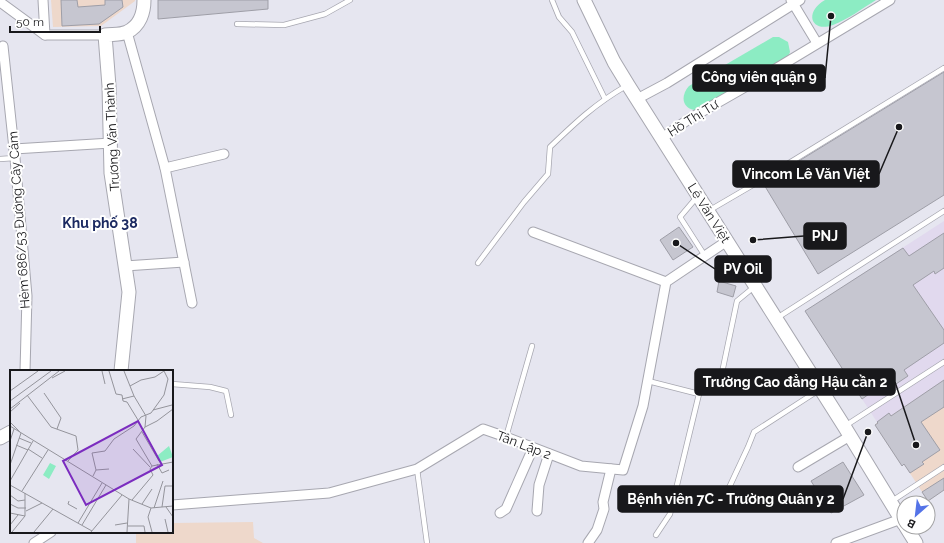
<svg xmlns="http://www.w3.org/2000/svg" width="944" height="543" font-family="Raleway,sans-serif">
<rect width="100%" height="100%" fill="#e6e6f0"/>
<g fill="#eed8cb">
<path d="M51 0H135V1L101 26 53 27Z"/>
<path d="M944 380V490L928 501 904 464 902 466 875 425 877 423V422L889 413 891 415Z"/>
<path d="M253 522 254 538 263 543H136V532H172V523Z"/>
</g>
<path fill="#e1d9ee" d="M944 221V380L891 416 889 414 877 422 805 311Z"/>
<g fill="#8cecc3">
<path d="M825 0H876C863 8 847 20 833 25 812 33 803 13 825 0Z"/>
<path d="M773 37H779L788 42 790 52 787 59 699 110C683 111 679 97 689 86Z"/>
</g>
<g fill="#c6c6d0" stroke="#9e9ea7">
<path d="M61 0H77L78 7 105 5V0H122L123 7 99 24 62 26Z"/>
<path d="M158 0H268V9L158 19Z"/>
<path d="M944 72V195L818 274 763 183Z"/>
<path d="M679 227 693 247 673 260 660 240Z"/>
<path d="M944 233V268L935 274 934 271 913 285 944 330V343L904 370 908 376 896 384 892 378 862 399 805 311 903 248 909 256Z"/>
<path d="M719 281 736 286 733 297 717 292Z"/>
<path d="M944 380V407L921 422 940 450 922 462 924 464 910 473 904 464 902 466 875 425 878 423 877 422 889 413 891 416Z"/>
<path d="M843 462 864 495 831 513 811 481Z"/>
<path d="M944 478V490L928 501 922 492Z"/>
</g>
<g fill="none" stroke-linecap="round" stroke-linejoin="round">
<defs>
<g id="lane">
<path d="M552 0 559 17 572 32 605 99"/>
<path d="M237 24 284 25 325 14 350 0"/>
<path d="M0 159 15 158"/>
<path d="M697 197 680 217 705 256"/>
<path d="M710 210 758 182 944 68"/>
<path d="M478 263 524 202 548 174 550 147C576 122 595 104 626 86"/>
<path d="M777 318 944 211"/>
<path d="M648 381 699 394 670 514 656 535"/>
<path d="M172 384 210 387 226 391 231 415"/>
<path d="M719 387 737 301 754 287"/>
<path d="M845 426 944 362"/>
<path d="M506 437 532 346"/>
<path d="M417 469 427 543"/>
<path d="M727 492 748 447 754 432 819 390"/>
<path d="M892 501 944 467"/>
</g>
<g id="street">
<path d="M43 0 45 35"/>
<path d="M791 0 817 43"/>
<path d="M0 2 45 35H105"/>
<path d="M127 32 165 168 192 303"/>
<path d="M3 46 15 158 27 296 25 371"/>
<path d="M637 99 667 83 800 0"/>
<path d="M662 138 689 119 752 83 890 0"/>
<path d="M14 149 111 143"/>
<path d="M165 168 224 154"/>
<path d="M533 232 666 282"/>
<path d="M125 266 184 262"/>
<path d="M798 467 850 436"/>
<path d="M172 505 329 493 417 469 483 429 506 437 581 466 623 470 643 406 666 282 727 241"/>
<path d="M537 511 539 485 549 454"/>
<path d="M500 513 506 509 533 448"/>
<path d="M34 543 51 532"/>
<path d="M588 543 597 530 604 509 603 502 611 469"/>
<path d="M836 543 901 519"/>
</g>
<g id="secondary">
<path d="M584 0 614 62 628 85 844 426 904 524"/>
<path d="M121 371 129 292 111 173 109 86 105 35C112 34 121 35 127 32 140 26 144 12 144 0"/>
<path d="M0 438 11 432"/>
<path d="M906 527 916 543"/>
</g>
</defs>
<use href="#lane" stroke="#a7a7b0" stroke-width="6"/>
<use href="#street" stroke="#a7a7b0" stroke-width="11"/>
<use href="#secondary" stroke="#a7a7b0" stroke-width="15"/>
<use href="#lane" stroke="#fff" stroke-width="4.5"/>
<use href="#street" stroke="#fff" stroke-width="9"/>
<use href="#secondary" stroke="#fff" stroke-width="13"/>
</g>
<g text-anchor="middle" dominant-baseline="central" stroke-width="4" stroke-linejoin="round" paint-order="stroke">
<g font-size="13" fill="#18181b" stroke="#fff">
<text transform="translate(693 118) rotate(-32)">Hồ Thị Tư</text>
<text transform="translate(112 137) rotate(-93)">Trương Văn Thành</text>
<text transform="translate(709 213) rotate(58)">Lê Văn Việt</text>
<text transform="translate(19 220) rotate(-94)">Hẻm 686/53 Đường Cây Cám</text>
<text transform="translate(524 445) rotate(21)">Tân Lập 2</text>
</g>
<g font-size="14" font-weight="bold" fill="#1b2961" stroke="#fff">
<text x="100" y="223">Khu phố 38</text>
</g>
</g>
<g transform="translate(10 370)">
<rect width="163" height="163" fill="#e6e6f0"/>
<path d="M159 76 163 87 150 92 147 86ZM40 93 46 96 39 109 33 105Z" fill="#8cecc3"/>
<path fill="none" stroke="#94949b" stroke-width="1" d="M92 1 95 14M99 1 106 24 112 25 113 31 117 32 128 50M114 1 124 26 136 46 135 57 126 69 142 96 140 99 143 105 122 130M42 8 55 1M0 21 28 1M34 23 51 48 47 59M17 25 41 57 66 66 68 80 58 91M112 29 124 26M0 31 41 1M0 39 49 1M143 40 162 35M0 42 10 33M0 52 10 62M0 56 119 129 141 138 163 136M135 57 147 51 163 39M132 62 149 91M9 68 21 73M0 71 4 59M6 75 18 80M18 79 32 88M123 79 140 97M147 94 152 103 159 100M0 95 11 63M142 96 163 92M86 100 99 99M83 106 86 100 82 83 95 81 104 69 124 56 131 47 141 43 154 25 158 9 154 1 145 7 131 10 120 16M0 111 23 71M0 115 82 161M12 121 38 80M0 125 8 131 15 130M59 131 58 134 67 139M0 134 8 138H16M132 134 142 119M152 137 155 116H163M156 137 163 147M141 138 138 147 142 162M144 138 153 111M16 141 32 133M0 143 15 146M155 149 158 162M68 153 92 113M0 155 8 145M72 155 96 115M105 155 117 153M118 156H134L135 162M2 162 15 146V123M24 162 43 139M81 162 112 125M117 162 119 129"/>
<path fill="#7b2cbf" fill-opacity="0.15" stroke="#7b2cbf" stroke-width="2" d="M128 51 152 95 76 135 53 91Z"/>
<rect width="163" height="163" fill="none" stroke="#18181b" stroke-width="2"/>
</g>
<path fill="none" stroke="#18181b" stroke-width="1.5" d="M831 16L825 78M899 127L879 174M753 240L804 236M676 243L715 269M916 445L895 382M868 432L843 499"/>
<g fill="#18181b" stroke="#fff" stroke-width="1.5">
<circle cx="831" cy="16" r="4"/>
<circle cx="899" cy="127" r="4"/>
<circle cx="753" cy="240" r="4"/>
<circle cx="676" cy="243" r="4"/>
<circle cx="916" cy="445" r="4"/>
<circle cx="868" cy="432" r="4"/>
</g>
<g fill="#18181b" stroke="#18181b" stroke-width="1.5">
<rect x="693" y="65" width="132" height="26" rx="4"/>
<rect x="733" y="161" width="146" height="26" rx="4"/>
<rect x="804" y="223" width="42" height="26" rx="4"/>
<rect x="715" y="256" width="56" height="26" rx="4"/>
<rect x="695" y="369" width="200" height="26" rx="4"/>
<rect x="618" y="486" width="225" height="26" rx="4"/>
</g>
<g font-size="14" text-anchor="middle" font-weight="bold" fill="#fff">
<text x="759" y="82">Công viên quận 9</text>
<text x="806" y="179">Vincom Lê Văn Việt</text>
<text x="825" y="241">PNJ</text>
<text x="743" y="274">PV Oil</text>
<text x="795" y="387">Trường Cao đẳng Hậu cần 2</text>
<text x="731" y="504">Bệnh viên 7C - Trường Quân y 2</text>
</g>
<g transform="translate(916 515) rotate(208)"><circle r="19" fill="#ffffff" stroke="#a3a3a4"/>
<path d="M0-3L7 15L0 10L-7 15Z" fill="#5473e8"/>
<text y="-6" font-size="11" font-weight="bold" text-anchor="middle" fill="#18181b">B</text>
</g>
<path d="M10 26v6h90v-6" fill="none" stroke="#18181b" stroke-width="2"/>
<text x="16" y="26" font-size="12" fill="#18181b" stroke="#ffffff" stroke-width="3" paint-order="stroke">50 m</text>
</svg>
